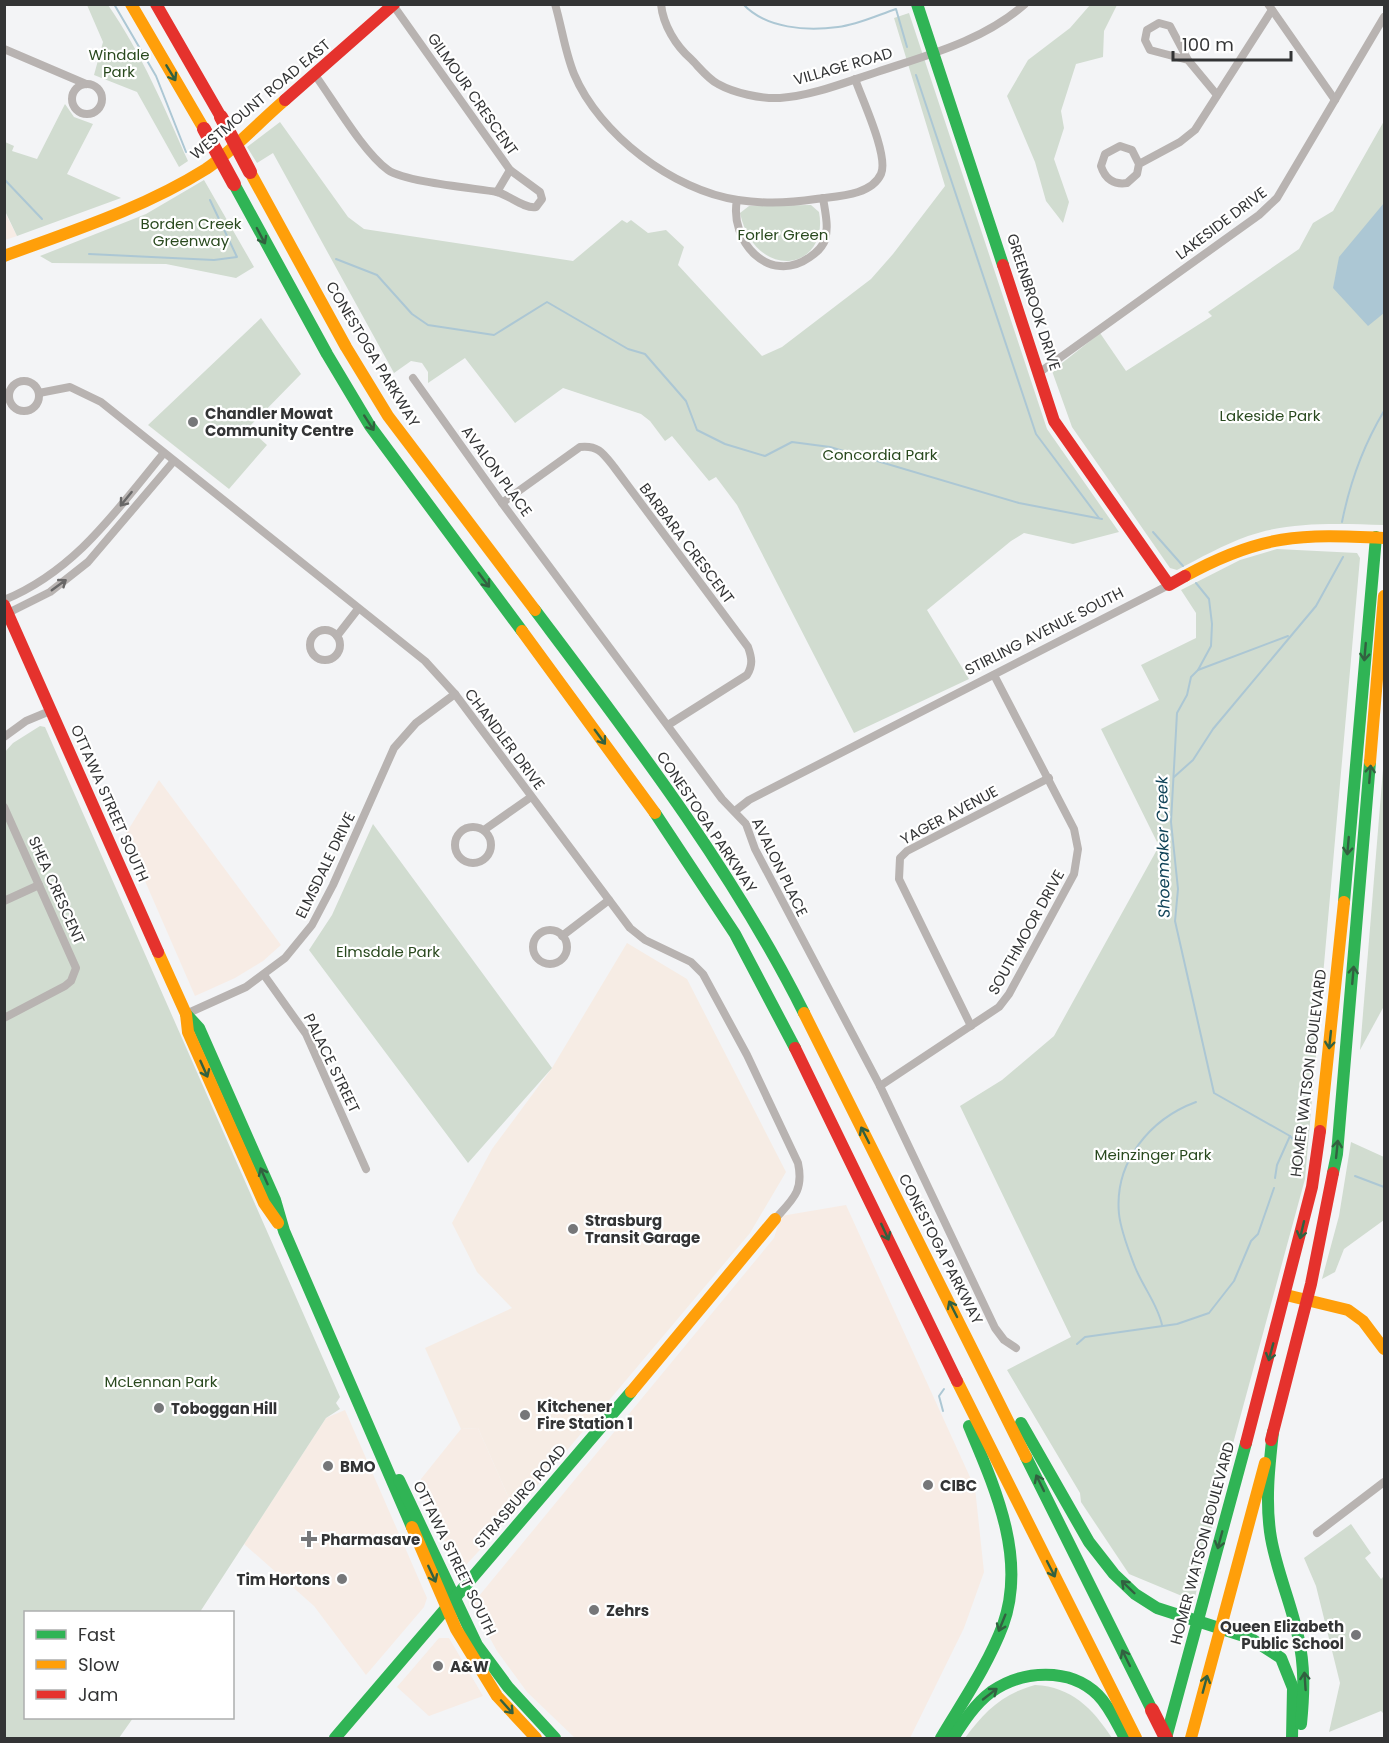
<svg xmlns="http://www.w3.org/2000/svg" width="1389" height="1743" font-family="Poppins,sans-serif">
<rect width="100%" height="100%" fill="#f3f4f6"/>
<g fill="#f7ece5">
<path d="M4 211 17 236 5 240H4Z"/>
<path d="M159 780 281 945 263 961 235 978 195 996 125 835Z"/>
<path d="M846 1205 975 1488 984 1572 964 1628 910 1738H575L527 1692 497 1651 474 1609V1602L774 1238 781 1216Z"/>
<path d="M345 1410 427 1598 424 1607 366 1675 314 1606 244 1544 326 1418Z"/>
<path d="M478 1428 515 1512 465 1566 455 1563 417 1484 461 1429Z"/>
<path d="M439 1638H449L483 1696 429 1716 397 1687Z"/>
</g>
<path fill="#f6ece4" d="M627 943 687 979 786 1172 750 1233 515 1512 478 1428 461 1429 425 1348 512 1308 477 1272 452 1223 492 1149 552 1068Z"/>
<g fill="#d1dcd0">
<path d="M87 5H108C142 54 164 107 188 161L179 167 137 92 94 75 103 42Z"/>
<path d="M1090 5H1117L1104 31 1103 57 1076 64 1061 111 1064 128 1054 159 1069 202 1063 223 1046 201 1035 162 1007 96 1028 60 1070 28Z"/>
<path d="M909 13 1047 429 1119 532 1073 544 1024 533 1011 541 927 610 969 679 854 733 737 505 716 477 709 481 672 436 665 441 650 421 641 414 563 388 515 423 465 358 428 383V372L422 363 411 361 394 373 273 153 257 163 247 147 280 122 348 217 364 229 573 261 622 220 627 223 631 220 648 233 666 230 684 247 678 265 762 356 782 347 871 279 893 254 945 186 894 18Z"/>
<path d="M65 104 74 117 93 124 67 174 121 198 17 236 5 211V142L14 146 12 151 37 159Z"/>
<path d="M1384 121V525C1340 524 1290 521 1248 536 1223 545 1200 558 1177 570L1170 568 1072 427 1052 371 1100 333 1126 371 1212 316 1208 312 1299 249 1313 223 1333 211Z"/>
<path d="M204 180 254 267 236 278 166 264 52 263 40 256 146 214Z"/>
<path d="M811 205 819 212C830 270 756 284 740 213L749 206Z"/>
<path d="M261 318 301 374 248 428 267 445 229 489 148 425Z"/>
<path d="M1277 549 1357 553 1360 558 1305 1179 1228 1462 1194 1601 1129 1574 1081 1502 1080 1493 1007 1370 1071 1337 960 1106 1002 1080 1054 1036 1159 846 1101 729 1159 700 1141 665 1196 638V613L1181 590 1240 560Z"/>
<path d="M40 726 45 727 340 1397 336 1403 340 1409 326 1418 200 1612H26V1718H133L119 1738H5L4 753 13 743Z"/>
<path d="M1384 757V1006L1360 1050Z"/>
<path d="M373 824 552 1068 468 1163 309 950 332 915Z"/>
<path d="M1351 1142 1384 1157V1220L1344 1249 1335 1272 1322 1279 1339 1216Z"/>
<path d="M1351 1524 1371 1553 1365 1558 1381 1579 1384 1576V1714L1381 1711 1329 1732 1340 1683 1316 1586 1304 1558Z"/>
<path d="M1035 1685C1072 1687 1092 1708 1112 1738H965C984 1712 1002 1694 1035 1685Z"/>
</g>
<path fill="#acc7d4" d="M1384 203V313L1368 326 1333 288 1339 257Z"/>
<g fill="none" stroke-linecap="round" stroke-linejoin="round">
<g stroke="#acc7d4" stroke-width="2">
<path d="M114 4 156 76 186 152"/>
<path d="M743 4C766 29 807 31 838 27 857 25 878 15 896 9L907 47"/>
<path d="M916 75 1036 434 1099 518"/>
<path d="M4 179 42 219"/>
<path d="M89 254 214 260 237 257 210 200"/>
<path d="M336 259 377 275 412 314 428 325 494 335 547 302 628 349 645 354 686 401 697 430 725 444 765 456 792 442 830 447 1019 503 1102 519"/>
<path d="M1342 522C1350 482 1363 446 1384 411"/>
<path d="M1153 532 1183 566"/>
<path d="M1196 583 1209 599 1212 624 1211 646 1198 670 1191 677 1187 695 1177 713 1171 822 1178 889 1175 921 1214 1093 1290 1136 1297 1144"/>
<path d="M1198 670 1288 636"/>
<path d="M1174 777 1193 760 1213 729 1316 606 1343 557"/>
<path d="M1355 1176 1384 1187"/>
<path d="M1275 1178 1277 1165 1290 1136"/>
<path d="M1162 1325C1158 1305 1143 1287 1135 1267 1129 1251 1121 1232 1119 1214 1114 1162 1150 1119 1196 1102"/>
<path d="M1077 1344 1085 1337 1177 1324 1209 1313 1234 1281 1251 1241 1258 1234 1274 1188"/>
<path d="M943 1411 939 1396 944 1389"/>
</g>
<g stroke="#b8b3b1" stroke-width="8">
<path d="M555 4C562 28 565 52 574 74 599 134 674 191 738 200 764 204 790 203 816 199 836 196 871 196 881 174 889 156 862 99 855 79"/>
<path d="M661 4C663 25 676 46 691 59 699 67 708 79 718 84 734 93 761 99 780 98 812 96 846 82 877 72 928 55 983 41 1025 4"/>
<path d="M1268 4 1335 100"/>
<path d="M4 49 86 84"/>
<path d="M1188 60 1150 50 1145 40 1147 30 1159 23 1170 26 1188 60 1217 95"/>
<path d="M315 75C334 101 363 152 388 170 405 182 473 188 497 192 509 195 524 209 536 207L542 199 540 192 510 170 393 5"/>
<circle cx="87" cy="99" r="15"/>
<path d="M1139 164 1132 150 1120 146 1105 154 1101 166C1105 179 1114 185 1127 183L1137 174 1139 164 1180 142 1195 130 1272 10"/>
<path d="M497 192 510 170"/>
<path d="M737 200C729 241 769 286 810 257 816 253 822 248 825 240 829 227 825 211 823 198"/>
<path d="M1040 372 1259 215 1277 198 1384 17"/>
<path d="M413 378 502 503 722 799 746 824 755 849 880 1086 995 1328 1004 1340 1016 1348"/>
<circle cx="24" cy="396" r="15"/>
<path d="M39 393 70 387 101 402 425 661 455 694 630 928 645 940 691 962 703 974 747 1055 798 1163C804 1191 793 1199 775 1219"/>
<path d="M502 503 580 447C598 445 603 453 614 467L748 647C752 658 753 665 747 675L668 725"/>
<path d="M4 600C75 571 116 511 163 454"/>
<path d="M8 613 50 592 88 562 173 462"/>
<circle cx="325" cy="645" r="15"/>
<path d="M337 636 358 609"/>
<path d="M4 737 26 721 50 711"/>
<path d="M4 807 76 968 71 981 65 986 4 1018"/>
<path d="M735 811 749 800 1169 585"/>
<circle cx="473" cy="845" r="18"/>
<path d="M484 830 531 797"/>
<path d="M4 901 39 885"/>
<circle cx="550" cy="947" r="17"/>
<path d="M562 936 609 900"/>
<path d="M264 975 306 1034 366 1169"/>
<path d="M186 1014 246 987 285 958 312 925 333 885 394 748 416 723 455 694"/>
<path d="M971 1026 899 879 900 858 907 851 1049 778"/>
<path d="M880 1086 999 1007 1009 994 1074 874 1078 849 1074 829 994 675"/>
<path d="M1317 1533 1384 1482"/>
</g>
<g stroke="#30b455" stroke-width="12">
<path d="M917 4 1003 265"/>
<path d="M234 184 327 354 370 426 522 631"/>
<path d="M535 610C632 739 732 869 804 1013"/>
<path d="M655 813 735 934 795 1048"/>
<path d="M1344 902 1376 537"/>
<path d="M186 1014 199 1028 275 1200 284 1231 412 1527"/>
<path d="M1333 1173 1337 1154 1370 762"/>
<path d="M1021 1423 1089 1542 1114 1574 1135 1594 1157 1608 1250 1638 1281 1658 1293 1688 1292 1738"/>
<path d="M1273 1432C1269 1467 1265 1503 1271 1538 1277 1572 1291 1603 1298 1636 1305 1666 1304 1694 1301 1724"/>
<path d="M1026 1457 1152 1710"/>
<path d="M399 1480 477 1645 508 1687 555 1738"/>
<path d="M335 1738 631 1392"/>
<path d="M941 1738C963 1701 988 1665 1003 1625 1027 1558 995 1488 969 1426"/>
<path d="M953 1738C964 1721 975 1704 991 1692 1022 1670 1070 1667 1098 1695 1110 1707 1117 1724 1125 1738"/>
<path d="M1166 1738 1246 1443"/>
</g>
<g stroke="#ff9f0a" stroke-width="12">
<path d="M131 4 204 129"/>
<path d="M250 172 346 347 388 416 535 610"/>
<path d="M4 256C72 231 144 208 206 169 234 150 259 122 285 100"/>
<path d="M1185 576C1261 534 1300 534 1384 538"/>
<path d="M522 631 655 813"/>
<path d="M1370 762 1384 596"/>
<path d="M158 952 186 1014 188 1032 264 1203 278 1223"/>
<path d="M804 1013 1026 1457"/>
<path d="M1320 1131 1344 902"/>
<path d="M1286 1295 1348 1310 1363 1321 1384 1349"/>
<path d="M957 1381 1136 1738"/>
<path d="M631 1392 775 1219"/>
<path d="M412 1527 456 1629 497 1696 536 1738"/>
<path d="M1191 1738 1265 1463"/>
</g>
<g stroke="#e5322d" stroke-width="12">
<path d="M156 4 221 117"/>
<path d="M285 100 394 4"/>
<path d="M1003 265 1054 421 1169 585 1185 576"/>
<path d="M4 605 158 952"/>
<path d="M795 1048 957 1381"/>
<path d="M1271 1440 1311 1284 1333 1173"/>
<path d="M1246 1443 1312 1187 1320 1131"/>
</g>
<g stroke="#e5322d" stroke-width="14">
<path d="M221 117 250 172"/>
<path d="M204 129 234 184"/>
<path d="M1152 1710 1166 1738"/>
</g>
</g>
<defs><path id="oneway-shaft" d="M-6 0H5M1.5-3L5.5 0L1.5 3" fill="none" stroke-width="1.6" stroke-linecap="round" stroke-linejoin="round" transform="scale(1.5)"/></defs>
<g stroke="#326140">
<use href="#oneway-shaft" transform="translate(171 73) rotate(59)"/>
<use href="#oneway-shaft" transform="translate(261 236) rotate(62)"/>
<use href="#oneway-shaft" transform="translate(369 423) rotate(57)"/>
<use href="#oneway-shaft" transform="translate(484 580) rotate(53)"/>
<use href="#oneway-shaft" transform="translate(1365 652) rotate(95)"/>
<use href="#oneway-shaft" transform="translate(600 737) rotate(54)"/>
<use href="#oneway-shaft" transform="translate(1370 774) rotate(-85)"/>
<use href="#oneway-shaft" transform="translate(1348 846) rotate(95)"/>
<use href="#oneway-shaft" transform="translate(1353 975) rotate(-85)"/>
<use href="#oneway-shaft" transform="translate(1330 1040) rotate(96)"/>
<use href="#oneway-shaft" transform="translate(204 1069) rotate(66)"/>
<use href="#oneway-shaft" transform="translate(865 1135) rotate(-117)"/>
<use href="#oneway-shaft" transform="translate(1337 1149) rotate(-84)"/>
<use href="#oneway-shaft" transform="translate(264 1176) rotate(-114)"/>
<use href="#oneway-shaft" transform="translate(1302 1230) rotate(103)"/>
<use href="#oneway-shaft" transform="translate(885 1232) rotate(65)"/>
<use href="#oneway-shaft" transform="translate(953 1309) rotate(-117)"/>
<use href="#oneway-shaft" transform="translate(1271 1352) rotate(105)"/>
<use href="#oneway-shaft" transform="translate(1040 1483) rotate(-116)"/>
<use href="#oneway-shaft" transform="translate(1220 1540) rotate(105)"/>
<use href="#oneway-shaft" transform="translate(1051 1569) rotate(63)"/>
<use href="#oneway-shaft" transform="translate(432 1574) rotate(65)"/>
<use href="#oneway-shaft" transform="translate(1128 1587) rotate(-136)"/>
<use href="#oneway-shaft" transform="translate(1002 1623) rotate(112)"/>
<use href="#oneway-shaft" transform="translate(1126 1658) rotate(-116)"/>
<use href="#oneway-shaft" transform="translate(1305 1681) rotate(-94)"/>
<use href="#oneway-shaft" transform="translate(1205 1684) rotate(-75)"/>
<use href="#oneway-shaft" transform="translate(990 1694) rotate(-38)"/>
<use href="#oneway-shaft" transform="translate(507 1707) rotate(48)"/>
</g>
<g stroke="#686767">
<use href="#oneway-shaft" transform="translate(126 499) rotate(129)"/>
<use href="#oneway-shaft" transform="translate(59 585) rotate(-36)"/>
</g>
<g fill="#767779" stroke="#fff" stroke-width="2">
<circle cx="193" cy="422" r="6"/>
<circle cx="573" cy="1229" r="6"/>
<circle cx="159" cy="1408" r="6"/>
<circle cx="525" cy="1415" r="6"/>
<circle cx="328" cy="1466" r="6"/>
<circle cx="928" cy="1485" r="6"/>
<path d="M306 1530h6v6h6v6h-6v6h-6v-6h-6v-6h6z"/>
<circle cx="342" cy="1579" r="6"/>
<circle cx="594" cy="1610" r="6"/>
<circle cx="1356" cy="1635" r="6"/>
<circle cx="438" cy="1666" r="6"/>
</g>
<g text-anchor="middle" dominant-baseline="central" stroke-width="4.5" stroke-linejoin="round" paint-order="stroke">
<g font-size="15" fill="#29491e" stroke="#fff">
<text x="119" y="54">Windale<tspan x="119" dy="17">Park</tspan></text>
<text x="191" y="223">Borden Creek<tspan x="191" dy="17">Greenway</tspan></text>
<text x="783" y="234">Forler Green</text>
<text x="1270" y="415">Lakeside Park</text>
<text x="880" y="454">Concordia Park</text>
<text x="388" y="951">Elmsdale Park</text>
<text x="1153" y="1154">Meinzinger Park</text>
<text x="161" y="1381">McLennan Park</text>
</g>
<g font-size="15" fill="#333435" stroke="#fff">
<text transform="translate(843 66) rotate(-16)">VILLAGE ROAD</text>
<text transform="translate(473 94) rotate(55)">GILMOUR CRESCENT</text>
<text transform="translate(260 99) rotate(-40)">WESTMOUNT ROAD EAST</text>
<text transform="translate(1221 223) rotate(-37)">LAKESIDE DRIVE</text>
<text transform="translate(1034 302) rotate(72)">GREENBROOK DRIVE</text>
<text transform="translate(373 354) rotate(59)">CONESTOGA PARKWAY</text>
<text transform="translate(497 471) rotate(54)">AVALON PLACE</text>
<text transform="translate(687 543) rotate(53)">BARBARA CRESCENT</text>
<text transform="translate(1044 631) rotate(-27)">STIRLING AVENUE SOUTH</text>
<text transform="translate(505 739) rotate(53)">CHANDLER DRIVE</text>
<text transform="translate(110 803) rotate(66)">OTTAWA STREET SOUTH</text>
<text transform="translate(949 815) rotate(-28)">YAGER AVENUE</text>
<text transform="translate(707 822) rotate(56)">CONESTOGA PARKWAY</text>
<text transform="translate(325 865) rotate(-64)">ELMSDALE DRIVE</text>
<text transform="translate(780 867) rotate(64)">AVALON PLACE</text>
<text transform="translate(57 890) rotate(66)">SHEA CRESCENT</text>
<text transform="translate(1026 932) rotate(-61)">SOUTHMOOR DRIVE</text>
<text transform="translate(332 1063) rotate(64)">PALACE STREET</text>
<text transform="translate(1308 1073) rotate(-83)">HOMER WATSON BOULEVARD</text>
<text transform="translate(941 1249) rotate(63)">CONESTOGA PARKWAY</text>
<text transform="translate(520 1496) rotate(-49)">STRASBURG ROAD</text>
<text transform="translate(1202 1543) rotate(-75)">HOMER WATSON BOULEVARD</text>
<text transform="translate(455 1558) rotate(64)">OTTAWA STREET SOUTH</text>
</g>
<g font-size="15" font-weight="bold" fill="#333435" stroke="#fff" text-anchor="start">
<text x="205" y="413">Chandler Mowat<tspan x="205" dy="17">Community Centre</tspan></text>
<text x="585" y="1220">Strasburg<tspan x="585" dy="17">Transit Garage</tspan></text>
<text x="537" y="1406">Kitchener<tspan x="537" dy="17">Fire Station 1</tspan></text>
<text x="171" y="1408">Toboggan Hill</text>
<text x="340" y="1466">BMO</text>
<text x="940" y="1485">CIBC</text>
<text x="321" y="1539">Pharmasave</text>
<text x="330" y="1579" text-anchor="end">Tim Hortons</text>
<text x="606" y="1610">Zehrs</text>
<text x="1344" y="1626" text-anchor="end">Queen Elizabeth<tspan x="1344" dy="17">Public School</tspan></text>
<text x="450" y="1666">A&amp;W</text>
</g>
<g font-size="16" font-style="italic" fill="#104358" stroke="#fff">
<text transform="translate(1163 847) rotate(-91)">Shoemaker Creek</text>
</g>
</g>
<rect width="1389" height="1743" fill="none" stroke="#333435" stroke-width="12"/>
<rect x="24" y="1611" width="210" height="108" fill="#ffffff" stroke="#adaeae" stroke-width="1.5"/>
<rect x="36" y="1630" width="30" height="9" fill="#30b455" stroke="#adaeae" stroke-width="1.5"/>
<text x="78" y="1641" font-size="18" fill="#333435">Fast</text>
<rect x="36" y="1660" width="30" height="9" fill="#ff9f0a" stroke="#adaeae" stroke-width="1.5"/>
<text x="78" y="1671" font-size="18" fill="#333435">Slow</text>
<rect x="36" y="1690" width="30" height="9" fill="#e5322d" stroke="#adaeae" stroke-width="1.5"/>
<text x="78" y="1701" font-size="18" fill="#333435">Jam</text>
<path d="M1173 51v9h118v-9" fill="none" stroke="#333435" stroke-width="3"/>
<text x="1182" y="51" font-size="18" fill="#333435" stroke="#ffffff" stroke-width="4.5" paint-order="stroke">100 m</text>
</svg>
